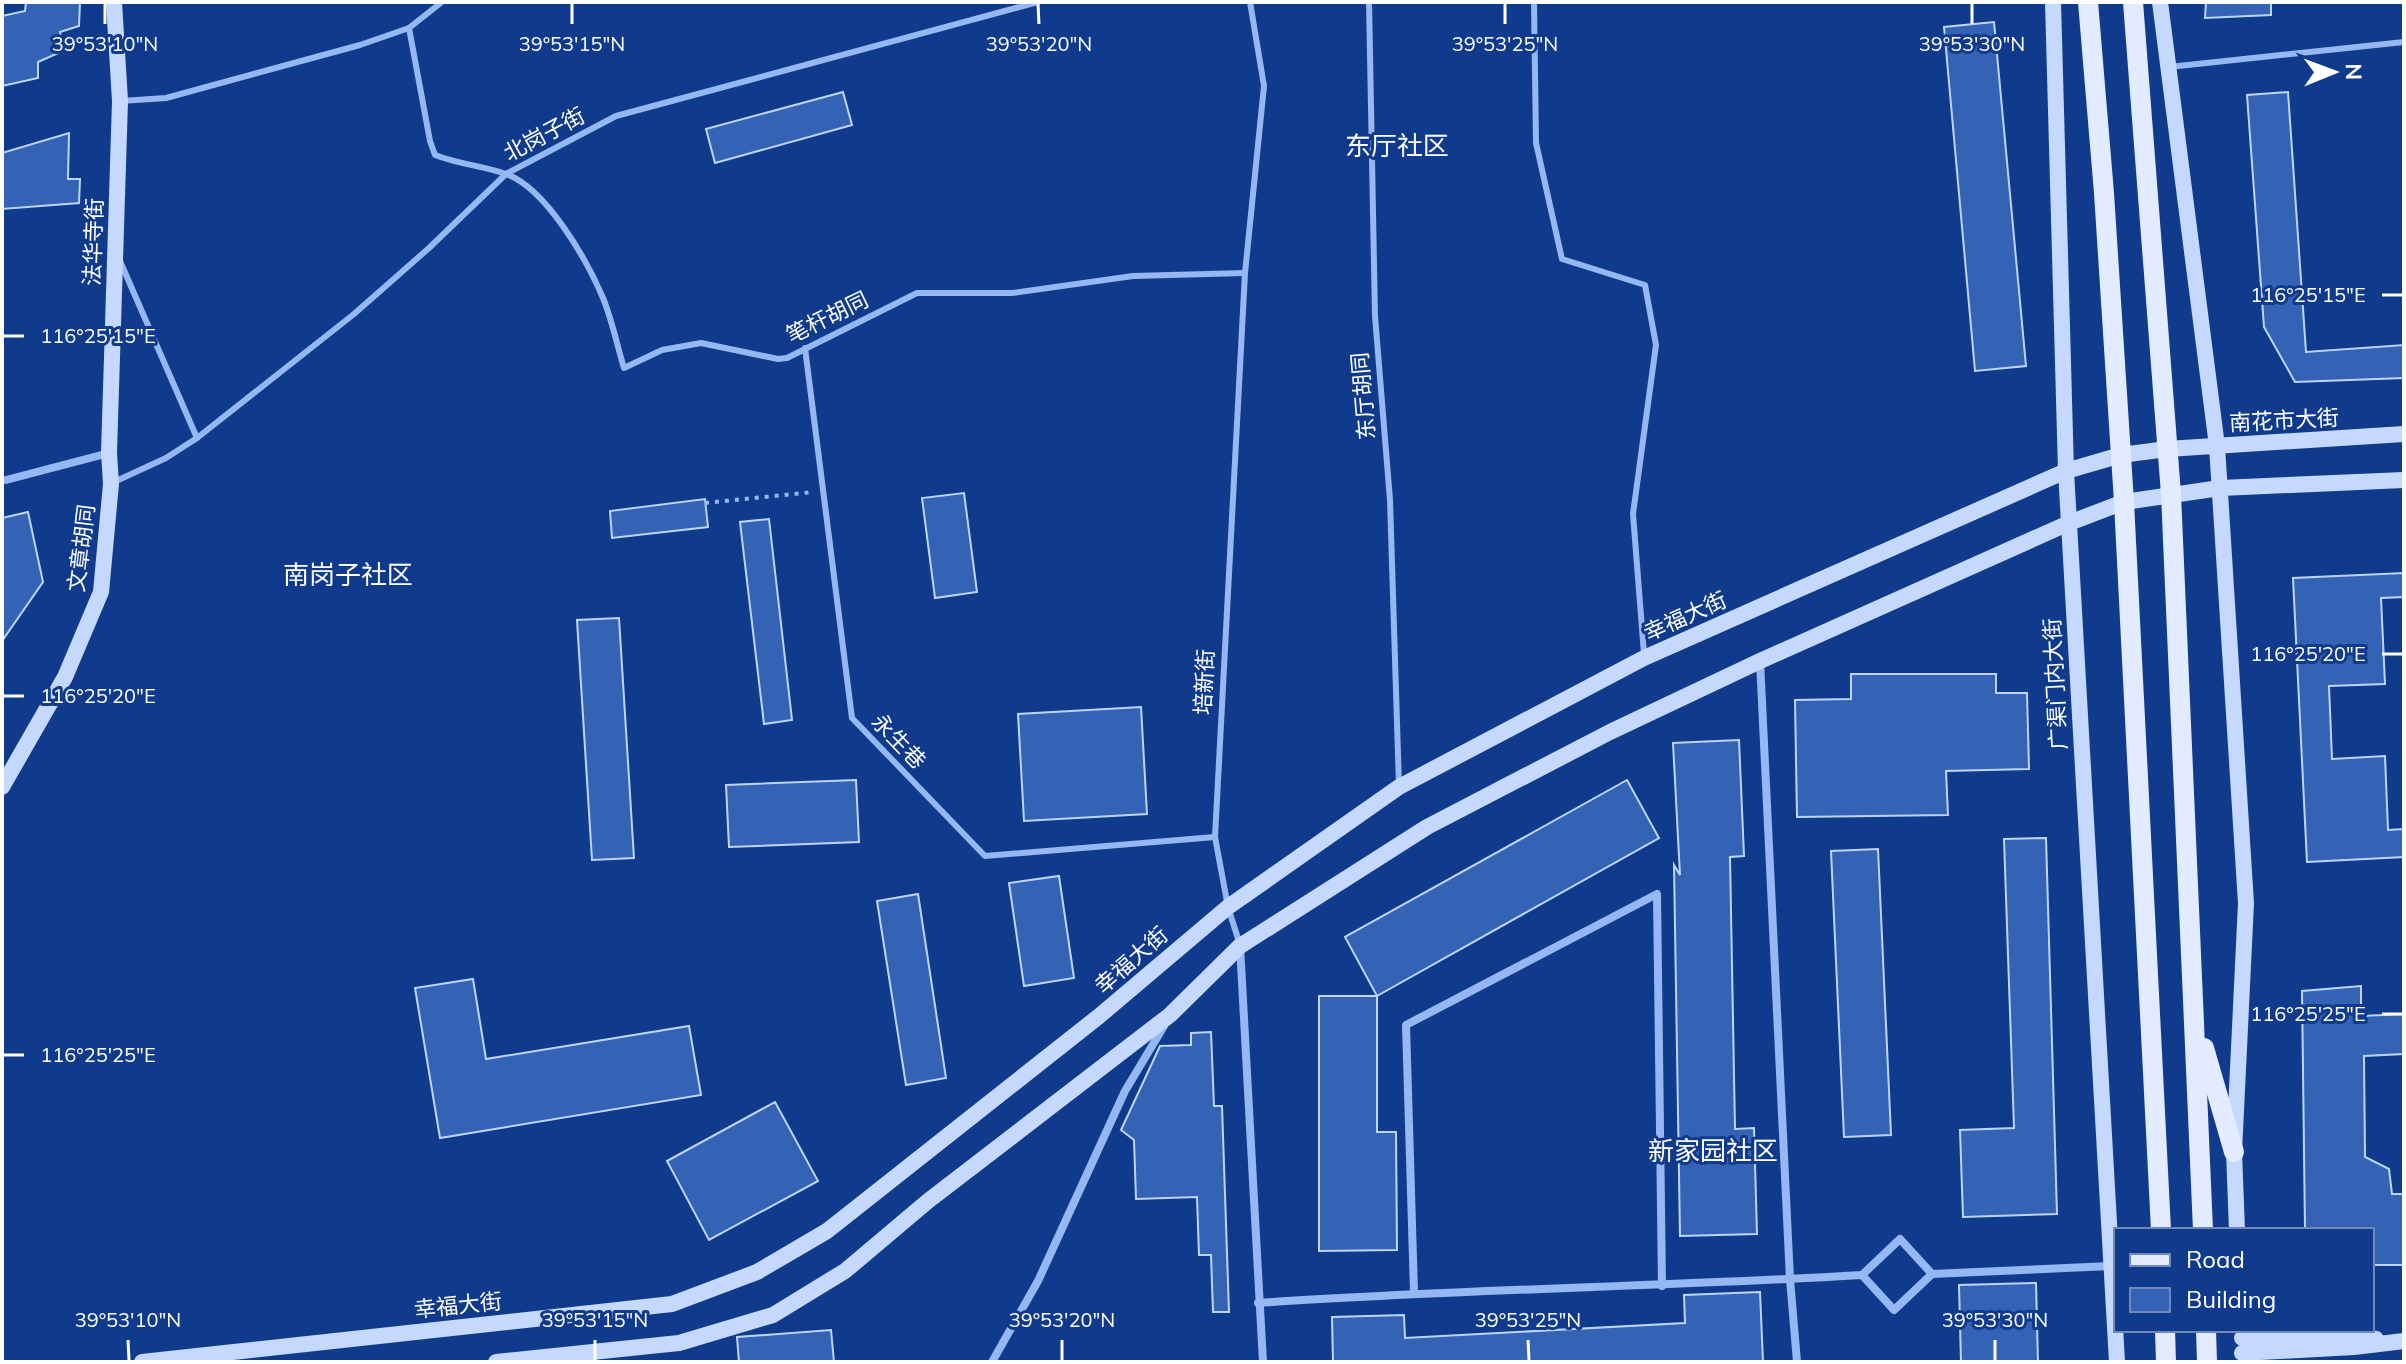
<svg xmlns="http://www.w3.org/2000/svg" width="2406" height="1364" font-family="Mulish,'Noto Sans SC',sans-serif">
<rect width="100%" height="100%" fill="#103b8c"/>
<g fill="#3462b4" stroke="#bdd5fd" stroke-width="2">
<path d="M26 2H80L79 26 60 32 63 51 38 62V78L2 86V16L25 11Z"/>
<path d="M2206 2H2271V15L2205 18Z"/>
<path d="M1994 22 2026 366 1975 371 1944 27Z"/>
<path d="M843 92 852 125 715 163 706 129Z"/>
<path d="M2288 92 2306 352 2404 345V378L2295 382 2264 327 2247 95Z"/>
<path d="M69 133 68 179H80L79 203 2 209V153Z"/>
<path d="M964 493 977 592 935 598 922 498Z"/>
<path d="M705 499 708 527 612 538 610 511Z"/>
<path d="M28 512 43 582 2 641V518Z"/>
<path d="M769 519 792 720 764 724 740 522Z"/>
<path d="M2404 573V597L2381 598 2385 684 2329 686 2332 759 2385 756 2388 830 2404 829V857L2307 862 2293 578Z"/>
<path d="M619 618 634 858 592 860 577 620Z"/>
<path d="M1851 674H1996V693H2027L2029 769 1946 771 1948 815 1797 817 1795 700 1851 699Z"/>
<path d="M1141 707 1147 814 1024 821 1018 714Z"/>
<path d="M1739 740 1744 856 1730 857 1735 1129 1754 1128 1757 1234 1680 1236 1674 865 1680 875 1673 743Z"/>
<path d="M856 780 859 842 729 847 726 785Z"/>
<path d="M1627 780 1659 838 1377 996 1345 937Z"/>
<path d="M2046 838 2057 1214 1963 1217 1960 1130 2014 1128 2004 839Z"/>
<path d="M1878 849 1891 1135 1844 1137 1831 851Z"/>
<path d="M1059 876 1074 978 1024 986 1009 883Z"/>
<path d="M918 894 946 1078 906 1085 877 901Z"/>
<path d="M473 979 486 1059 689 1026 701 1095 440 1138 415 988Z"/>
<path d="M2361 986V1016L2404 1014V1054L2364 1056 2365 1157 2389 1169 2392 1194H2404V1265H2372V1230H2305L2302 991Z"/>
<path d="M1319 996H1377V1132H1396L1397 1250 1319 1251Z"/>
<path d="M1211 1032 1214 1106H1222L1229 1312H1213L1211 1255H1199L1197 1197 1136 1199 1134 1140 1121 1130 1160 1046 1191 1045V1033Z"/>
<path d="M775 1102 818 1181 709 1240 667 1161Z"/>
<path d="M2036 1283 2038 1362H1961L1959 1285Z"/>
<path d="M1760 1292 1763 1362H1333L1332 1317 1404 1315 1405 1338 1685 1323 1684 1295Z"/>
<path d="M831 1330 834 1362H739L737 1337Z"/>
</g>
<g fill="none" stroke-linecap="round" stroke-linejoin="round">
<path stroke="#96b8f2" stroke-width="4" stroke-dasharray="4 6" stroke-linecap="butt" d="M705 503 813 492"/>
<g stroke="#96b8f2" stroke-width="6">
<path d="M1369 2 1375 316 1390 500 1399 786"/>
<path d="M1534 2 1536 143 1562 259 1645 285 1656 345 1633 514 1644 654"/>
<path d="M409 28 430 141 435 155C458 164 483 166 506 174 546 188 587 260 603 298 612 320 617 345 624 368L662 350 701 343 778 359 787 358 917 293H1012L1133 276 1245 273"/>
<path d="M2169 67 2404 42"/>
<path d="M121 101 166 98 360 45 409 28 442 2"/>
<path d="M120 261 197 438"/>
<path d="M805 348 852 718 985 856 1215 837"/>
<path d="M114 482 166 458 197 438 354 314 429 248 506 174 616 116 1038 2"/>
<path d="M1240 945 1228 907 1215 837 1245 273 1264 86 1250 2"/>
</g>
<g stroke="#96b8f2" stroke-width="8">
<path d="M6 480 109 453"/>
<path d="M1760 661 1790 1279 1797 1362"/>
<path d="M1240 946 1263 1362"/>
<path d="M1900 1239 1932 1274 1894 1310 1862 1275Z"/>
<path d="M1932 1274 2111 1266"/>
<path d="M1414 1292 1406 1025 1657 894 1662 1286"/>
<path d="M1258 1303C1459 1289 1660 1287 1862 1275"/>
<path d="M992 1362 1038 1281 1125 1091 1164 1026"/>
</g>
<g stroke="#c5d8fd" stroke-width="16">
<path d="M2053 2 2066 471 2117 1362"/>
<path d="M2160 2 2217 446 2246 903 2234 1152 2237 1230"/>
<path d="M2 787 65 677 101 592 111 484 109 453 120 101 114 2"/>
<path d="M2242 1338 2353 1335 2376 1339"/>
<path d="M2242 1353 2354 1347 2404 1341"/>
<path d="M142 1362 672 1304 757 1272 827 1231 1098 1017 1228 907 1399 787 1644 658 2066 471 2121 455 2167 449 2404 434"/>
<path d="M496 1362 679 1343 773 1315 845 1271 928 1201 1170 1015 1240 946 1427 827 1610 732 1760 661 2069 523 2124 502 2220 488 2404 480"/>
</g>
<g stroke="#e2ebff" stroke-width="20">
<path d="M2088 2 2104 193 2124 502 2161 1230"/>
<path d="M2133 2 2171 494 2203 1230"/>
<path d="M2204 1048 2234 1152"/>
<path d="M2165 1330 2166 1362"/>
<path d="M2206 1330 2207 1362"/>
</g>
</g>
<path fill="none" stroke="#fff" stroke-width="3" d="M105 4V24M572 4V24M1038 4 1039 24M1505 4V24M1972 4V24M2382 295H2402M4 336H24M2382 654H2402M4 696H24M2382 1014H2402M4 1055H24M128 1340 129 1360M595 1340V1360M1062 1340V1360M1528 1340 1529 1360M1995 1340V1360"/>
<g text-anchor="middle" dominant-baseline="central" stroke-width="6" stroke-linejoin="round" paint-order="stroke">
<g font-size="22" fill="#fff" stroke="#103b8c">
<text transform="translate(544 134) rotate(-28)">北岗子街</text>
<text transform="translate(93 242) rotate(-88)">法华寺街</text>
<text transform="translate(827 317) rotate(-26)">笔杆胡同</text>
<text transform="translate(1363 396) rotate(-95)">东厅胡同</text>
<text transform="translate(2284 420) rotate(-3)">南花市大街</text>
<text transform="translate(81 548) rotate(-83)">文章胡同</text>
<text transform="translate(1685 616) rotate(-24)">幸福大街</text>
<text transform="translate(1204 682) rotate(-87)">培新街</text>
<text transform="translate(2055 684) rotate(-93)">广渠门内大街</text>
<text transform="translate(899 741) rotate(46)">永生巷</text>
<text transform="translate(1131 960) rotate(-41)">幸福大街</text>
<text transform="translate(458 1305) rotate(-6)">幸福大街</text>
</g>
<g font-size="26" fill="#fff" stroke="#103b8c">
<text x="1397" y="145">东厅社区</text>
<text x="348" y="574">南岗子社区</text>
<text x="1713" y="1150">新家园社区</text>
</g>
</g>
<g font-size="20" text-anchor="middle" fill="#fff" stroke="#103b8c" stroke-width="6" stroke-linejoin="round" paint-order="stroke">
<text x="105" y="51">39°53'10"N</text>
<text x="572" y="51">39°53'15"N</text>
<text x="1039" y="51">39°53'20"N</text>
<text x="1505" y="51">39°53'25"N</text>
<text x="1972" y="51">39°53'30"N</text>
<text x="2308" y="302">116°25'15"E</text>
<text x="98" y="343">116°25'15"E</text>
<text x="2308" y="661">116°25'20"E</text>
<text x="98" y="703">116°25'20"E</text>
<text x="2308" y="1021">116°25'25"E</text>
<text x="98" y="1062">116°25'25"E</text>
<text x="128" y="1327">39°53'10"N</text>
<text x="595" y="1327">39°53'15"N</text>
<text x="1062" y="1327">39°53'20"N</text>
<text x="1528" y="1327">39°53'25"N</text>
<text x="1995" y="1327">39°53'30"N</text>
</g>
<rect width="2406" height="1364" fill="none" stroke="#ffffff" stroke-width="8"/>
<rect x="2114" y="1228" width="260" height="104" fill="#103b8c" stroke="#7089ba" stroke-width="2"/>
<rect x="2130" y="1254" width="40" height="12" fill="#e2ebff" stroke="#7089ba" stroke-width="2"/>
<text x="2186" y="1268" font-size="24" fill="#ffffff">Road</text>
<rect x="2130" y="1288" width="40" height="24" fill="#3462b4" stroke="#7089ba" stroke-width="2"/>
<text x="2186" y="1308" font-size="24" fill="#ffffff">Building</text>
<g transform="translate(2334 72) rotate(89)" stroke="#103b8c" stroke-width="6" paint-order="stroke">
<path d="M0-6L14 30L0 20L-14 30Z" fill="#ffffff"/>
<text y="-12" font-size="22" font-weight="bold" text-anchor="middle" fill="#ffffff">N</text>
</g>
</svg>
